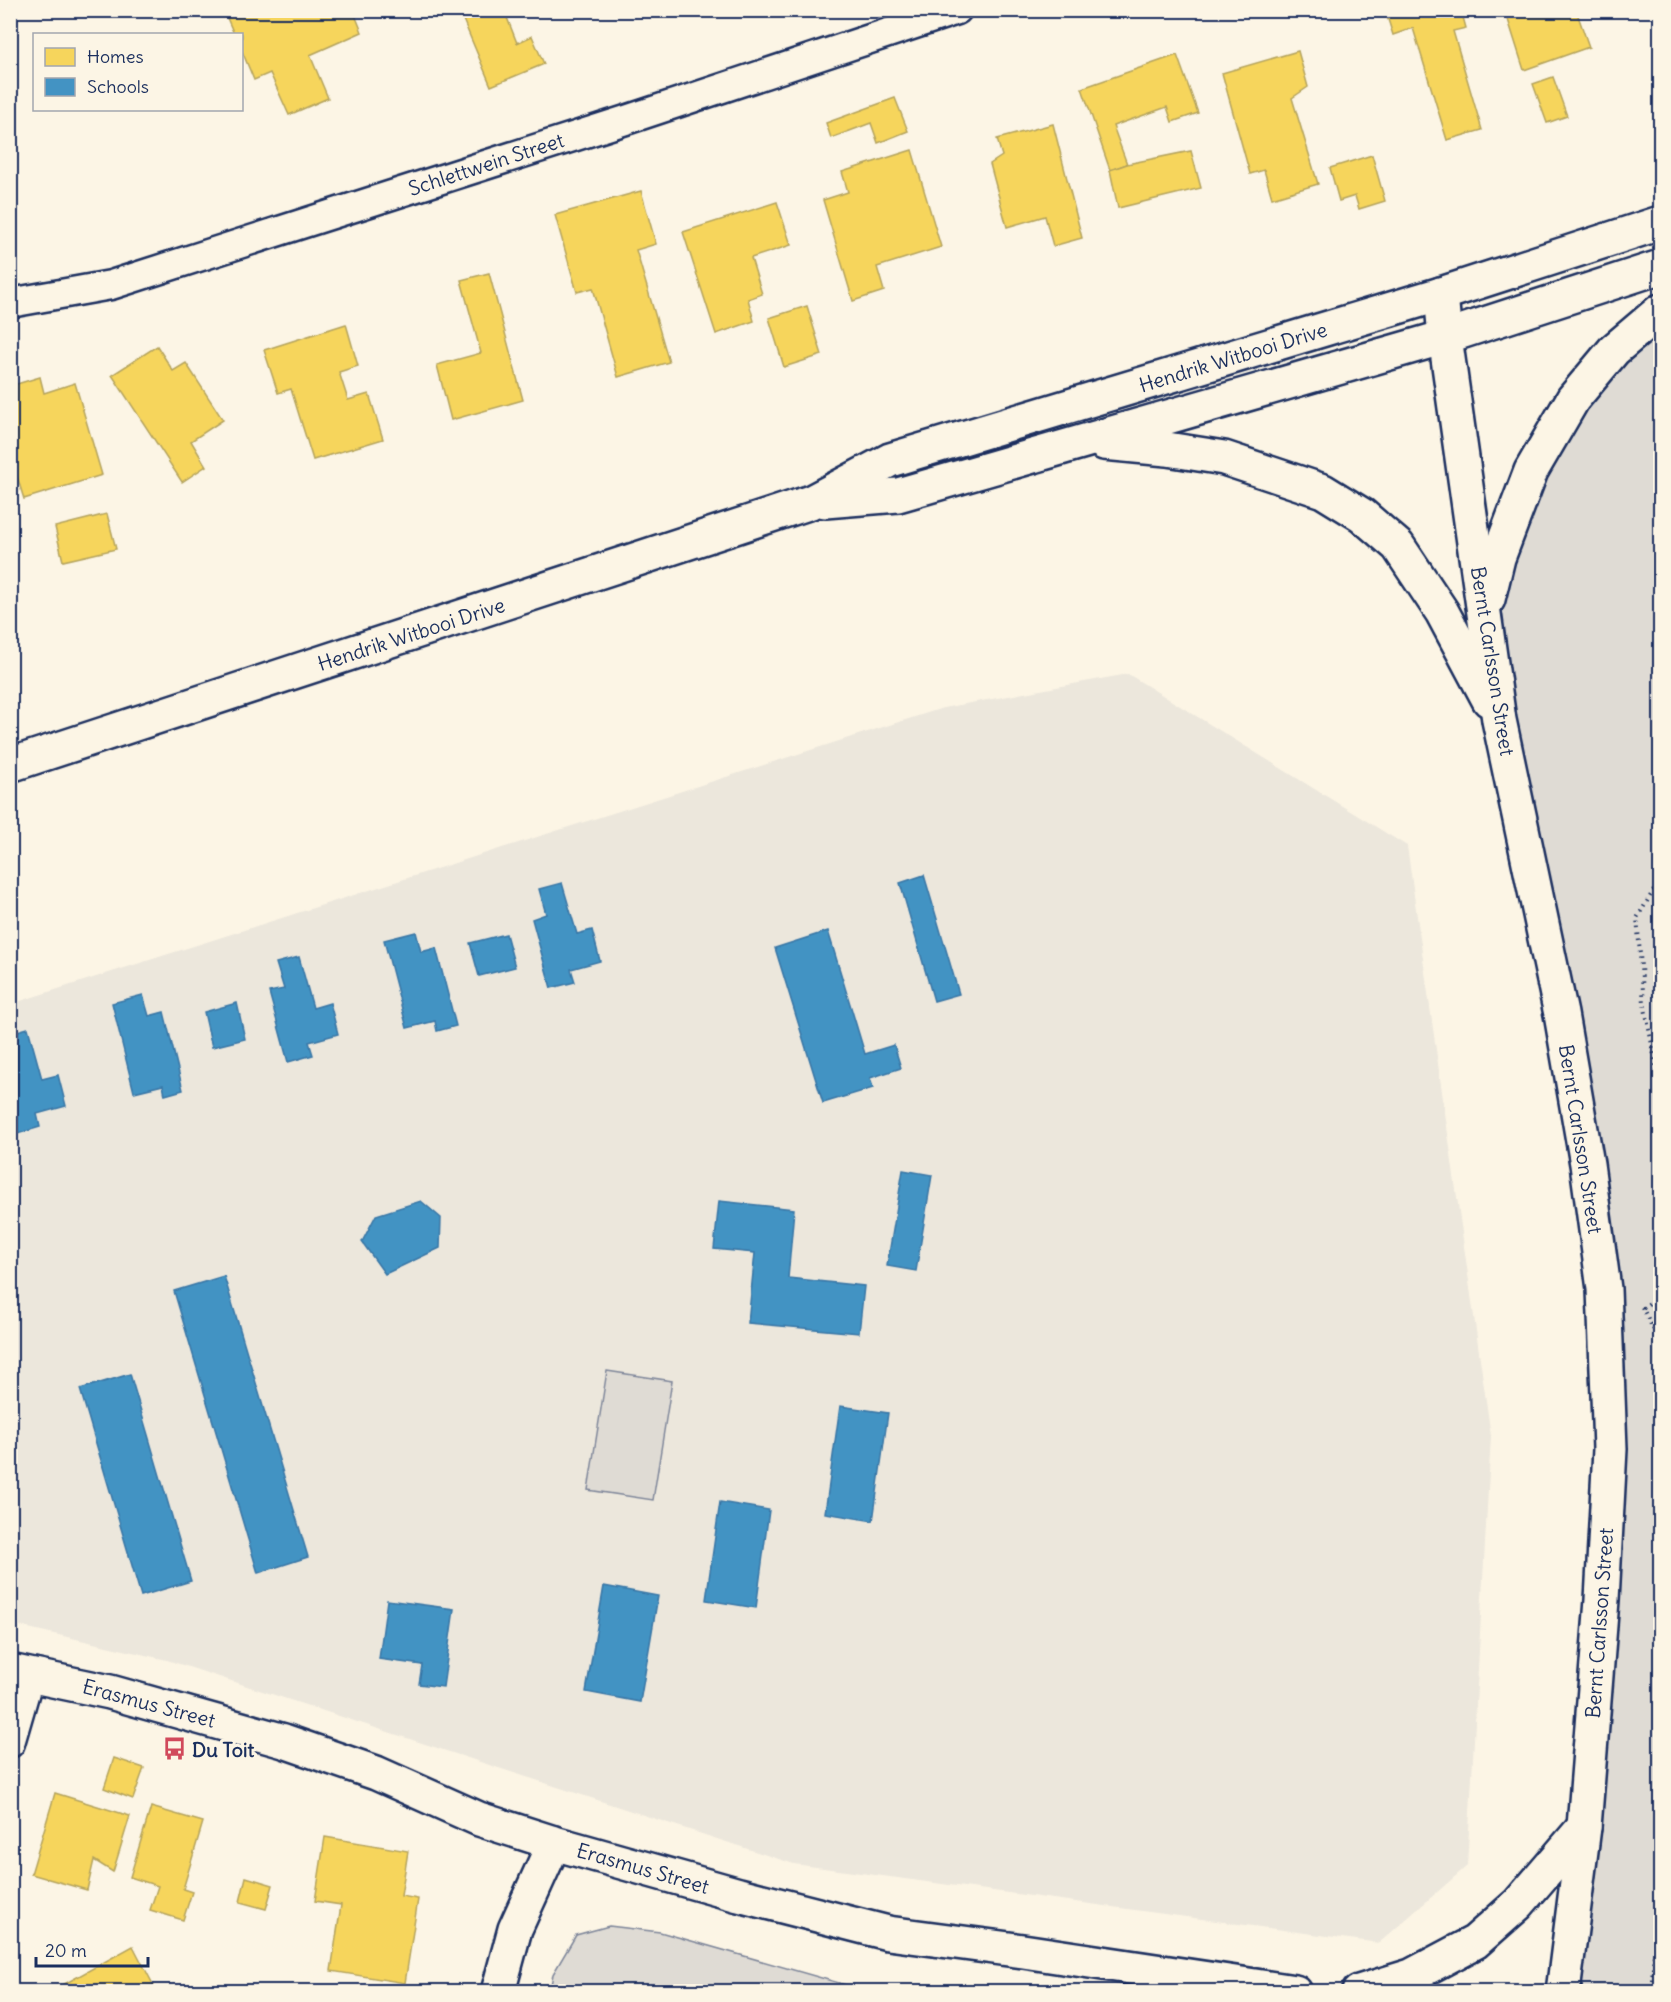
<svg xmlns="http://www.w3.org/2000/svg" width="1671" height="2002" font-family="Delius,sans-serif">
<rect width="100%" height="100%" fill="#fcf5e5"/>
<filter id="ink" filterUnits="userSpaceOnUse"><feTurbulence type="fractalNoise" baseFrequency=".0167" numOctaves="2"/><feDisplacementMap in="SourceGraphic" scale="12" xChannelSelector="R" yChannelSelector="G"/><feConvolveMatrix kernelMatrix="1 2 1 2 8 2 1 2 1" color-interpolation-filters="sRGB"/></filter>
<g filter="url(#ink)">
<path fill="#ece7dc" d="M1128 674 1407 846 1491 1436 1467 1866 1379 1943 794 1864 167 1660 11 1624V1004L943 708Z"/>
<g fill="#dfdbd4" stroke="#7d8599" stroke-width="1.5">
<path d="M1660 311V1991H1563L1604 1289 1499 720 1498 558 1531 471Z"/>
<path d="M607 1371 672 1381 653 1500 588 1490Z"/>
<path d="M609 1926 660 1932 867 1991H550L553 1974 576 1935Z"/>
</g>
<g fill="#f6d55c" stroke="#b4a35d" stroke-width="1.5">
<path d="M293 10H353L362 32 310 55 328 98 289 115 270 73 254 80 242 51V34H234L224 11Z"/>
<path d="M459 10H504L517 43 532 36 544 64 491 86Z"/>
<path d="M1385 10H1461L1466 28 1453 31 1482 130 1447 140 1413 28 1393 35Z"/>
<path d="M1505 10H1576L1589 47 1524 70Z"/>
<path d="M1298 51 1308 87 1292 98 1318 184 1272 198 1264 170 1250 174 1222 73Z"/>
<path d="M1177 55 1198 113 1172 122 1167 107 1113 126 1127 164 1110 170 1082 88Z"/>
<path d="M1553 77 1567 116 1547 123 1533 84Z"/>
<path d="M895 98 908 131 878 143 871 123 831 138 826 123Z"/>
<path d="M1053 124 1082 238 1053 246 1045 216 1007 227 990 164 1002 156 997 139Z"/>
<path d="M912 150 941 247 877 267 884 291 853 301 823 200 848 192 842 172Z"/>
<path d="M1191 151 1201 188 1118 208 1110 170 1127 164Z"/>
<path d="M1372 155 1385 201 1359 209 1355 196 1339 201 1330 168Z"/>
<path d="M641 191 656 244 636 250 669 362 618 377 593 288 577 292 555 215Z"/>
<path d="M777 202 791 245 751 258 762 294 748 299 754 321 716 334 683 232Z"/>
<path d="M489 273 523 400 451 420 437 365 481 353 461 280Z"/>
<path d="M807 306 822 355 784 367 769 318Z"/>
<path d="M346 324 358 366 339 372 348 400 369 394 383 439 313 460 291 389 278 393 264 350Z"/>
<path d="M157 346 173 371 186 363 223 420 191 441 206 466 182 482 112 375Z"/>
<path d="M40 377 44 393 75 383 102 475 24 499 10 454V386Z"/>
<path d="M107 514 116 549 63 561 55 527Z"/>
<path d="M114 1758 144 1768 133 1799 104 1788Z"/>
<path d="M55 1793 130 1816 113 1872 94 1860 87 1890 31 1874Z"/>
<path d="M151 1807 203 1822 183 1889 192 1892 183 1920 150 1910 158 1886 130 1877Z"/>
<path d="M325 1837 408 1851 401 1896 418 1899 405 1983 331 1971 341 1905 315 1901Z"/>
<path d="M246 1877 273 1885 266 1909 240 1902Z"/>
<path d="M133 1946 157 1992H50Z"/>
</g>
<g fill="#4393c3" stroke="#3775a5" stroke-width="1.5">
<path d="M924 875 959 994 934 1001 900 883Z"/>
<path d="M562 883 577 934 592 930 600 961 571 969 575 982 551 988 532 919 546 914 539 889Z"/>
<path d="M828 931 865 1054 894 1045 901 1068 870 1078 873 1088 823 1103 775 948Z"/>
<path d="M416 932 421 952 436 948 456 1026 437 1031 435 1021 407 1028 384 940Z"/>
<path d="M506 934 515 967 479 976 470 943Z"/>
<path d="M299 957 313 1008 330 1003 338 1034 309 1042 313 1055 288 1062 269 992 284 989 276 963Z"/>
<path d="M143 995 149 1016 164 1012 183 1090 165 1095 163 1085 134 1092 112 1003Z"/>
<path d="M237 1003 245 1039 212 1047 204 1012Z"/>
<path d="M28 1028 42 1079 58 1075 66 1106 37 1114 40 1127 17 1134 10 1111V1061L12 1060 10 1033Z"/>
<path d="M903 1170 932 1175 916 1271 887 1266Z"/>
<path d="M421 1201 441 1218 440 1248 385 1274 362 1242 376 1215Z"/>
<path d="M719 1201 794 1209 788 1278 864 1286 859 1333 748 1323 755 1253 714 1249Z"/>
<path d="M224 1276 308 1557 258 1573 174 1291Z"/>
<path d="M130 1374 191 1581 141 1596 80 1389Z"/>
<path d="M840 1406 888 1413 873 1521 825 1513Z"/>
<path d="M720 1502 769 1510 756 1608 706 1600Z"/>
<path d="M604 1586 658 1596 640 1702 586 1692Z"/>
<path d="M387 1600 454 1609 443 1687 419 1684 422 1665 379 1659Z"/>
</g>
<g fill="none" stroke-linecap="round" stroke-linejoin="round">
<defs>
<g id="street">
<path d="M10 303 111 285 629 119 957 10"/>
<path d="M10 1743 30 1674"/>
</g>
<g id="secondary">
<path d="M1441 294 1445 337 1499 720 1561 1014 1587 1164 1604 1289 1610 1449 1602 1600 1584 1827 1563 1992"/>
<path d="M1104 443 1167 449 1224 458 1323 491 1362 515 1398 546 1442 612 1489 700"/>
<path d="M825 501 898 495 1445 337 1660 267"/>
<path d="M1488 599 1498 558 1531 471 1573 399 1614 350 1660 311"/>
<path d="M10 765 811 502 890 460 1441 294 1660 223"/>
<path d="M10 1671 110 1692 284 1741 376 1773 479 1819 554 1843 739 1895 888 1933 1023 1951 1295 1992"/>
<path d="M498 1992 515 1929 554 1843"/>
<path d="M1359 1992 1411 1976 1475 1942 1518 1904 1584 1827"/>
</g>
</defs>
<use href="#street" stroke="#1b2f5e" stroke-width="33"/>
<use href="#secondary" stroke="#1b2f5e" stroke-width="38"/>
<g stroke="#1b2f5e" stroke-width="4" stroke-dasharray="1.5 4.5" stroke-linecap="butt">
<path d="M1660 880 1637 918 1644 1003 1660 1086"/>
<path d="M1642 1307 1660 1342"/>
<path d="M1643 1308 1660 1295"/>
<path d="M1651 1992 1660 1876"/>
</g>
<use href="#street" stroke="#fcf5e5" stroke-width="28"/>
<use href="#secondary" stroke="#fcf5e5" stroke-width="33"/>
</g>
</g>
<defs>
<symbol id="bus-bare" viewBox="-9 -9 18 18"><path d="M-5-6H5V4H4V6H2V4H-2V6H-4V4H-5ZM-3.5-4V0h7V-4ZM-3.5 1.2v1.5H-2V1.2ZM2 1.2v1.5H3.5V1.2Z" fill="#d1495b" stroke="#fcf5e5" stroke-width="2.5" paint-order="stroke"/></symbol>
</defs>
<g fill-rule="evenodd">
<use href="#bus-bare" x="158" y="1732" width="33" height="33"/>
</g>
<g text-anchor="middle" dominant-baseline="central" stroke-width="6" stroke-linejoin="round" paint-order="stroke">
<g font-size="20" fill="#1b2f5e" stroke="#fcf5e5">
<text transform="translate(486 164) rotate(-18)">Schlettwein Street</text>
<text transform="translate(1233 357) rotate(-17)">Hendrik Witbooi Drive</text>
<text transform="translate(411 634) rotate(-18)">Hendrik Witbooi Drive</text>
<text transform="translate(1493 661) rotate(81)">Bernt Carlsson Street</text>
<text transform="translate(1581 1139) rotate(81)">Bernt Carlsson Street</text>
<text transform="translate(1599 1623) rotate(-86)">Bernt Carlsson Street</text>
<text transform="translate(149 1703) rotate(15)">Erasmus Street</text>
<text transform="translate(643 1868) rotate(16)">Erasmus Street</text>
</g>
<g font-size="20" font-weight="bold" fill="#1b2f5e" stroke="#fcf5e5" text-anchor="start">
<text x="192" y="1749">Du Toit</text>
</g>
</g>
<rect width="1671" height="2002" fill="none" stroke="#fcf5e5" stroke-width="36"/>
<rect x="18" y="18" width="1635" height="1966" fill="none" stroke="#1b2f5e" stroke-width="2" filter="url(#ink)"/>
<rect x="33" y="33" width="210" height="78" fill="#fcf5e5" stroke="#a2a6af" stroke-width="1.5"/>
<rect x="45" y="48" width="30" height="18" fill="#f6d55c" stroke="#a2a6af" stroke-width="1.5"/>
<text x="87" y="63" font-size="18" fill="#1b2f5e">Homes</text>
<rect x="45" y="78" width="30" height="18" fill="#4393c3" stroke="#a2a6af" stroke-width="1.5"/>
<text x="87" y="93" font-size="18" fill="#1b2f5e">Schools</text>
<path d="M36 1957v9h112v-9" fill="none" stroke="#1b2f5e" stroke-width="3"/>
<text x="45" y="1957" font-size="18" fill="#1b2f5e" stroke="#fcf5e5" stroke-width="4.5" paint-order="stroke">20 m</text>
</svg>
